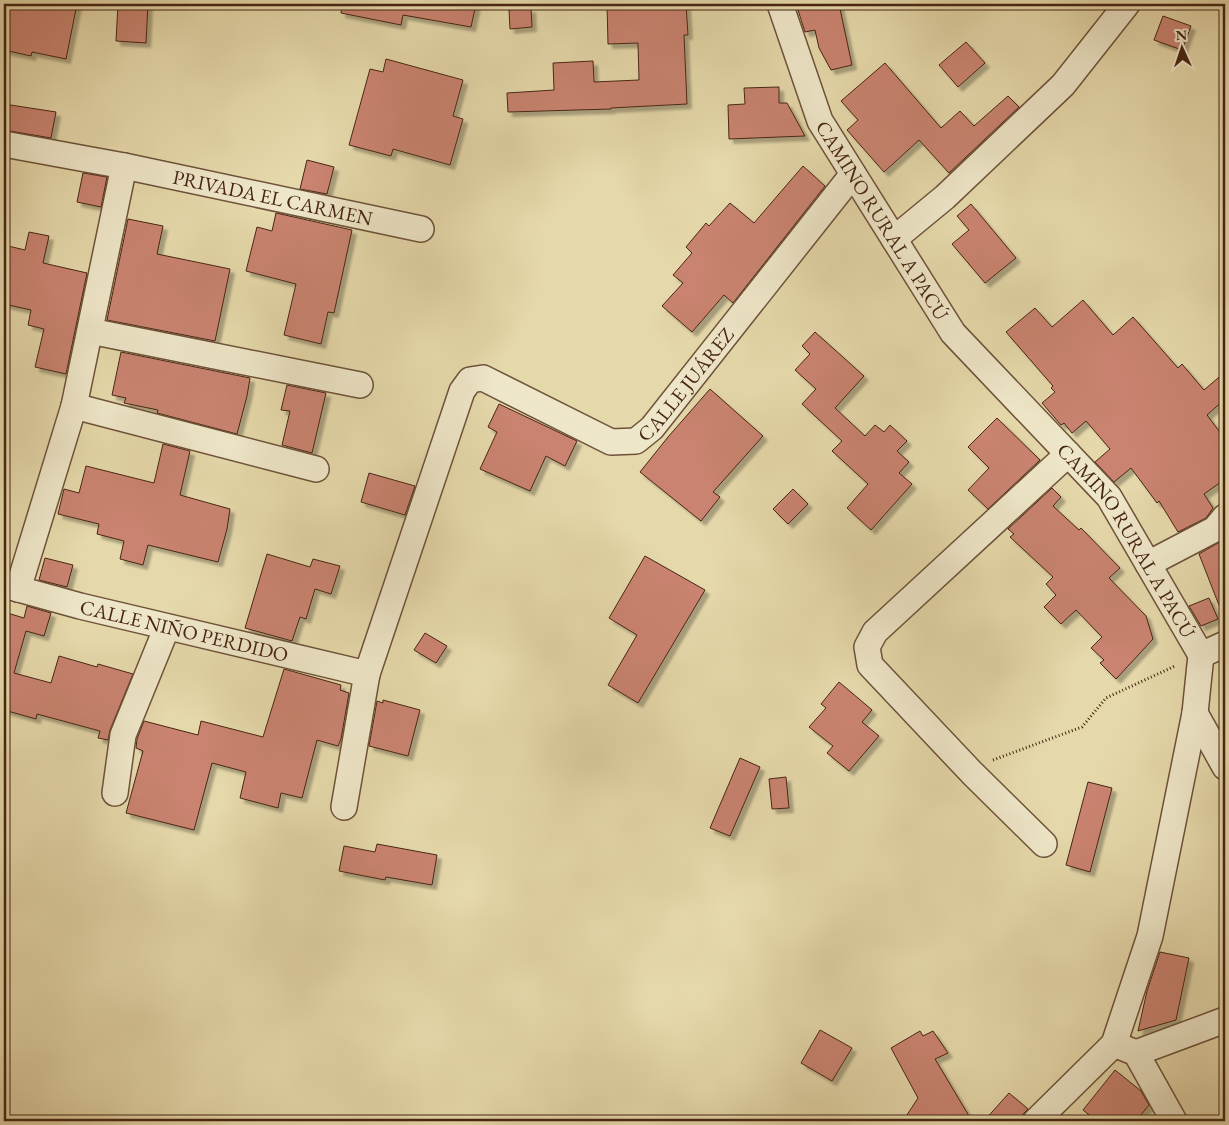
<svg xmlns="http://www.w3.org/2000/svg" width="1229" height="1125" font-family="'EB Garamond',serif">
<defs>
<filter id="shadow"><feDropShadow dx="4.5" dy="4.5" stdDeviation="1" flood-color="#0004"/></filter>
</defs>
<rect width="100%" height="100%" fill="#e5d8aa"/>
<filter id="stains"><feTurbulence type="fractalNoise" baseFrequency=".004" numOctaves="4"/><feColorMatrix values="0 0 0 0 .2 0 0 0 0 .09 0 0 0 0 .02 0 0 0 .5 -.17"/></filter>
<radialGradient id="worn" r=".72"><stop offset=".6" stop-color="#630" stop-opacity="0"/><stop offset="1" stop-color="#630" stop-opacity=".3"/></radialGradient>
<g fill="#c9836f" stroke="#472513" filter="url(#shadow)">
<path d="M4 4H77L66 59 32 52 31 56 4 50Z"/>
<path d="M118 4H148L146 43 116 41Z"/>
<path d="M342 4H476L471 27 403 15 401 25 341 13Z"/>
<path d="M607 4H686L688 35H684L687 104 611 108V109L508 112 507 93 554 90 553 63 593 61 594 82 639 80 638 43 608 44Z"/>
<path d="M807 4H839L852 65 831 70 819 48 815 30 805 32 797 7Z"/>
<path d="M531 8 532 27 510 29 509 10Z"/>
<path d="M1163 16 1191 26 1182 50 1154 40Z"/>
<path d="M966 42 985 63 958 87 939 65Z"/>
<path d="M386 59 463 80 453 116 463 119 450 165 393 149 391 156 349 145 370 69 383 72Z"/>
<path d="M885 63 941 128 960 111 974 126 1008 96 1019 107 949 173 919 140 884 172 847 130 858 120 841 101Z"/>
<path d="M779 87V103H787L805 136 729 139 728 105 745 104 744 88Z"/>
<path d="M4 104 56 112 51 138 4 130Z"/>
<path d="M307 160 334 167 327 194 300 189Z"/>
<path d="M803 166 825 186 733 303 724 295 692 332 662 306 683 283 673 275 692 253 686 247 706 223 709 226 730 203 754 223Z"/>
<path d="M83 173 107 177 101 207 77 202Z"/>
<path d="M971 204 1016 258 985 283 952 244 969 230 957 216Z"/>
<path d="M276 213 352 230 334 313 328 312 321 344 284 335 296 284 246 271 257 227 272 231Z"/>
<path d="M128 219 163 226 157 254 230 269 215 341 107 320Z"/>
<path d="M29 232 49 236 43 263 87 273 66 374 35 367 44 329 28 325 31 310 4 304V245L25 250Z"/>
<path d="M1083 300 1113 335 1133 317 1178 368 1182 364 1204 390 1225 372V399L1207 415 1225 439V479L1204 494 1213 508 1206 518 1178 532 1159 501 1157 503 1131 468 1114 482 1095 462 1110 449 1086 421 1072 433 1064 423 1061 425 1042 403 1055 392 1051 388 1053 386 1006 332 1035 308 1052 327Z"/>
<path d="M815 332 864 376 835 408 865 436 875 425 884 432 890 425 907 441 897 451 909 462 899 473 912 484 871 530 847 508 868 484 832 451 842 441 802 404 816 389 795 370 810 354 802 346Z"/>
<path d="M121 352 250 378 247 396 237 434 157 413 158 410 124 403 126 398 112 395Z"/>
<path d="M287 385 326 393 312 453 282 445 290 411 281 410Z"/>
<path d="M710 389 763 436 713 492 720 497 701 521 640 472 668 437Z"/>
<path d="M499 404 577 441 565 466 546 456 530 491 480 469 497 432 488 427Z"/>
<path d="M997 418 1040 460 988 509 968 490 989 468 968 447Z"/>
<path d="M163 444 190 451 180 495 230 509 227 529 218 562 148 545 143 565 120 559 124 541 97 534 99 524 58 514 64 489 79 493 86 466 154 483Z"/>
<path d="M369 473 415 486 405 515 361 502Z"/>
<path d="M1052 488 1061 497 1053 506 1079 530 1081 528 1120 568 1109 578 1146 616 1153 639 1116 679 1100 663 1104 660 1091 648 1102 637 1076 610 1061 624 1044 607 1056 595 1046 584 1053 577 1010 537 1014 534 1008 529Z"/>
<path d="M793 489 808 504 788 524 773 509Z"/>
<path d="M1225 539V618H1224L1199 554Z"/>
<path d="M267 554 310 567 313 559 340 566 331 594 315 589 306 619 300 617 292 641 245 628Z"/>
<path d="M645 556 705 590 638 703 608 685 637 635 609 618Z"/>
<path d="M45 558 73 565 67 587 39 580Z"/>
<path d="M1209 598 1218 619 1201 626 1189 606Z"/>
<path d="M27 606 51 613 44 636 26 631 14 673 51 683 59 656 97 667 98 664 133 674 110 730 108 740 98 738 100 731 37 714 36 719 4 710V612L24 618Z"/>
<path d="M425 633 447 646 436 663 414 650Z"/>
<path d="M284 669 341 685 340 690 349 693 341 739 338 746 317 740 302 798 281 793 278 808 240 798 246 772 212 763 194 830 126 813 143 751 136 748 137 739 144 721 198 735 201 721 263 737Z"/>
<path d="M839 682 872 710 862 722 879 736 849 771 827 753 833 746 809 727 826 708 821 704Z"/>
<path d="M383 700 420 710 408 756 369 746 377 701 383 703Z"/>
<path d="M740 758 760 767 730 836 710 828Z"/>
<path d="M786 777 789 808 772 809 769 779Z"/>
<path d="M1088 782 1112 788 1090 872 1066 865Z"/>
<path d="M377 844 437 855 432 885 386 877 385 880 339 871 344 846 375 852Z"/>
<path d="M1160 952 1189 958 1176 1020 1138 1031 1147 991Z"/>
<path d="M820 1030 852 1048 832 1081 801 1063Z"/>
<path d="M920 1031 923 1036 933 1031 948 1053 935 1059 972 1121H903L918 1098 891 1048Z"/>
<path d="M1115 1070 1141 1091 1149 1105 1136 1121H1097L1083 1110Z"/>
<path d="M1009 1093 1028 1109 1025 1112 1017 1121H984Z"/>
</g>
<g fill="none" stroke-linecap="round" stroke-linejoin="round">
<defs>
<g id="minor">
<path id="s1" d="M780 4 820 121 953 333 1109 497 1201 655 1195 713 1150 936 1114 1044 1036 1121"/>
<path id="s2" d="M4 144 124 166 421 229"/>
<path d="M894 239 945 197 1063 85 1127 4"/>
<path d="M90 331 360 385"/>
<path d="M74 406 316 469"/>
<path d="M1148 564 1215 529 1225 517"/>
<path id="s3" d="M4 585 80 606 367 674"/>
<path d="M18 589 74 406 124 166"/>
<path d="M1201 655 1225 644"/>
<path d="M1195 713 1225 767"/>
<path d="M115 793 123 735 167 627"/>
<path id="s4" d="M344 807 367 674 462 391 470 380 483 378 611 442 636 441 652 428 853 174"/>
<path d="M1044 844 972 773 870 665 867 647 875 632 1068 454"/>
<path d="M1114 1044 1136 1053 1174 1121"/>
<path d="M1136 1053 1225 1020"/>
</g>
</defs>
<use href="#minor" stroke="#6e5239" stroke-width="28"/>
<path stroke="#472513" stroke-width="3" stroke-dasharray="1 2.5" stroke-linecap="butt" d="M993 760 1082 727 1106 698 1175 666"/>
<use href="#minor" stroke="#eee6c8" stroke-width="25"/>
</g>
<g text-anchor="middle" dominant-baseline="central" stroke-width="4" stroke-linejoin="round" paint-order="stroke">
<g font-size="20" fill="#472513" stroke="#eee6c8">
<text stroke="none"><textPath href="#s2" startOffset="274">PRIVADA EL CARMEN</textPath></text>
<text stroke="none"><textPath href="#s1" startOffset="241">CAMINO RURAL A PACÚ</textPath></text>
<text stroke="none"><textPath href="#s4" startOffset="704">CALLE JUÁREZ</textPath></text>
<text stroke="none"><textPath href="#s1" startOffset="646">CAMINO RURAL A PACÚ</textPath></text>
<text stroke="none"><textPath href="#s3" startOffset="186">CALLE NIÑO PERDIDO</textPath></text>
</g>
</g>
<rect width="1229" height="1125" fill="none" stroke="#e5d8aa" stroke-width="20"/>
<rect x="5" y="5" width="1219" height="1115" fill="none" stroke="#472513" stroke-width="2.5"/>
<rect x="10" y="10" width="1209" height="1105" fill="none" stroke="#472513"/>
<g transform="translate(1182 48) rotate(357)" stroke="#eee6c8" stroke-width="4" paint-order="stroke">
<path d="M0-4L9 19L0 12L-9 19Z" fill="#472513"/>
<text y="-8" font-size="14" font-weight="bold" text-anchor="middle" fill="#472513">N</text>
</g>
<rect width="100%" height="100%" filter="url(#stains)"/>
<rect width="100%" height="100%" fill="url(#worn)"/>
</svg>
